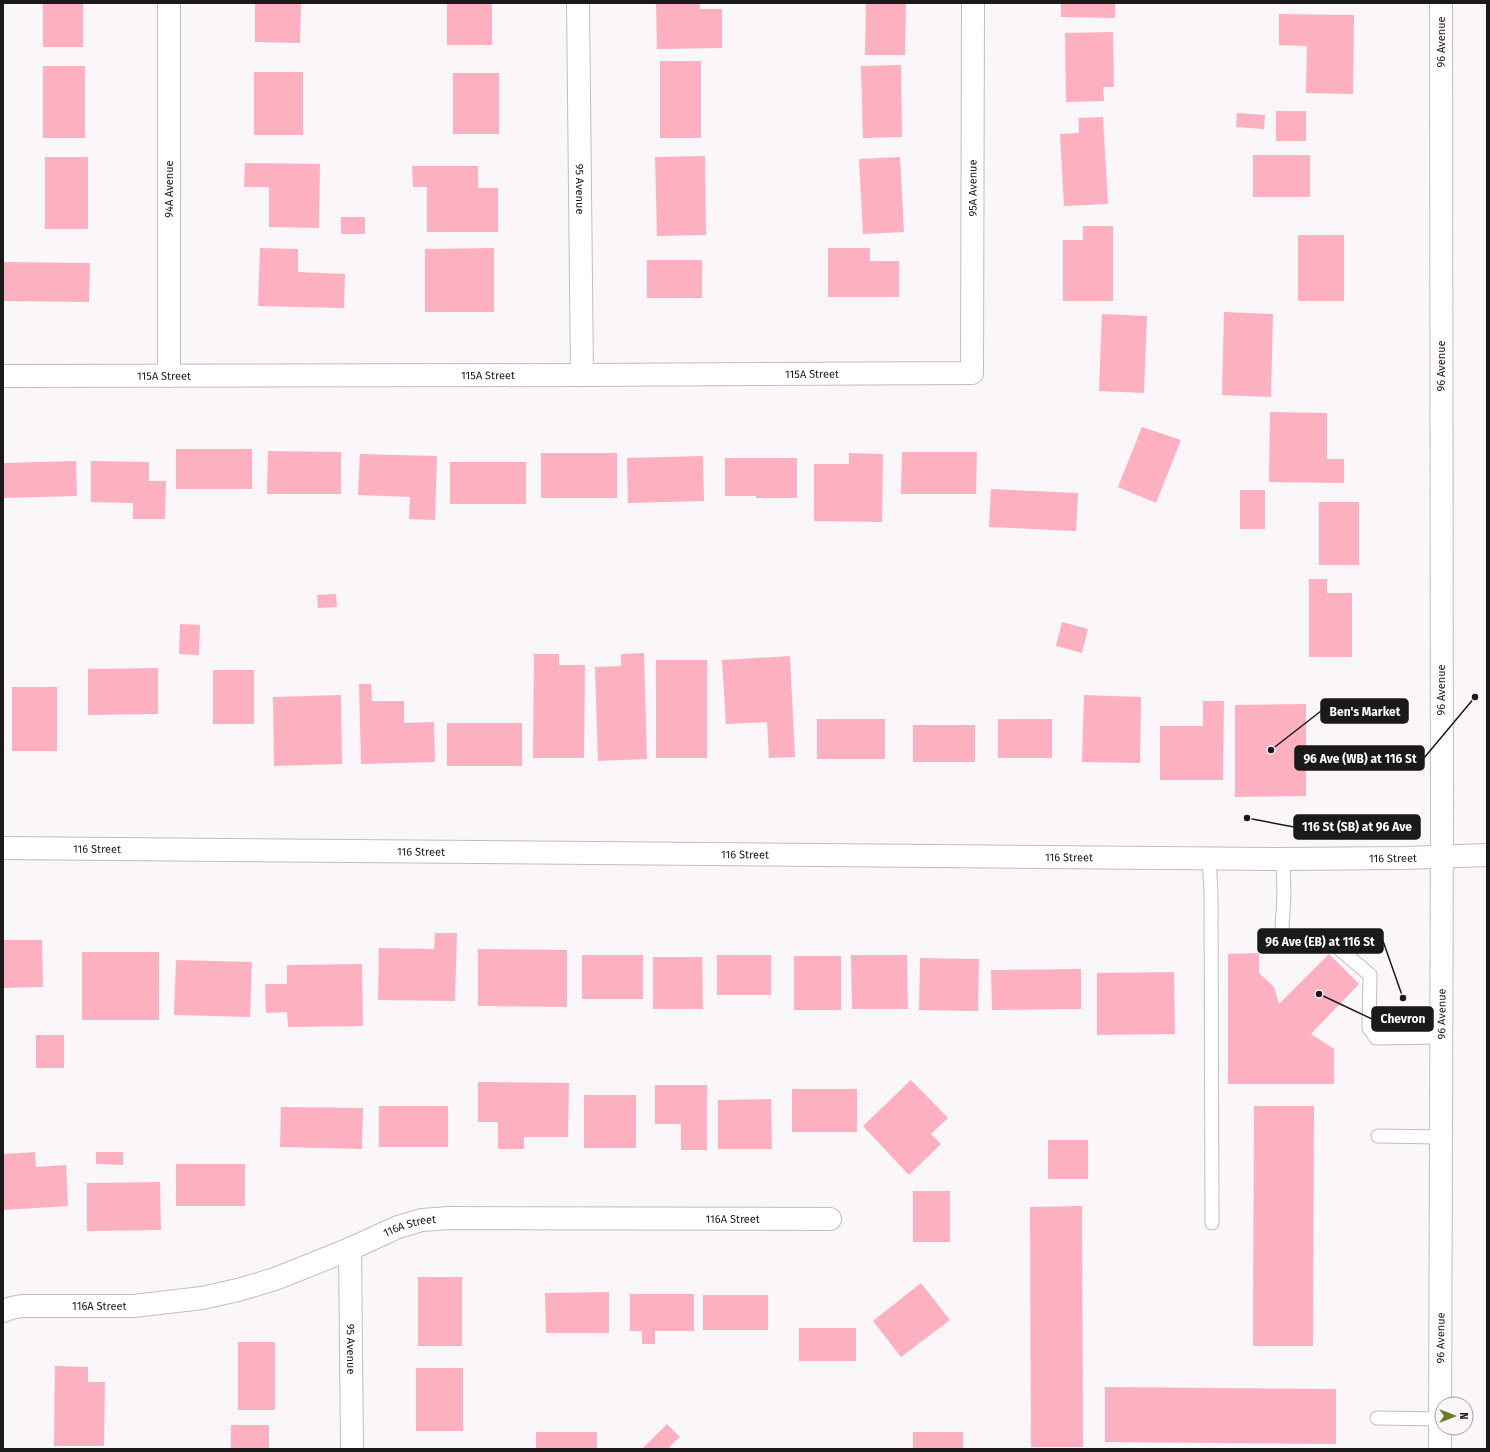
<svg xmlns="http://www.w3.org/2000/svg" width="1490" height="1452" font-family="'Fira Sans',sans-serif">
<rect width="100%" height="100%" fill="#fbf6f9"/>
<g fill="#fdb1c0">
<rect x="43" y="3" width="40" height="44"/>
<path d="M255 3H301L300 43 255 42Z"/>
<rect x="447" y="3" width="45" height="42"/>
<path d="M656 3H700V9H722V48L657 49Z"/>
<path d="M866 3H906L905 55H865Z"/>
<path d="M1061 3H1115V18L1061 17Z"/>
<path d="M1279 14 1354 15 1353 94 1306 93 1307 46 1279 45Z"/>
<path d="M1113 32 1114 87H1103L1104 101 1066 102 1065 33Z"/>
<rect x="660" y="61" width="41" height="77"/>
<path d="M901 65 902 137 863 138 861 66Z"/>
<rect x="43" y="66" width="42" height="72"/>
<rect x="254" y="72" width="49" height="63"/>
<rect x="453" y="73" width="46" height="61"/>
<rect x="1276" y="111" width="30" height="30"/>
<path d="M1237 113 1265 115 1264 129 1236 127Z"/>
<path d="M1103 117 1108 204 1064 206 1060 134 1079 133V118Z"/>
<rect x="1253" y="155" width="57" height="42"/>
<path d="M705 156 706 235 657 236 655 157Z"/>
<rect x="45" y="157" width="43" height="72"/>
<path d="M900 157 904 232 863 234 859 159Z"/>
<path d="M245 163 320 164 319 228 269 227V187H244Z"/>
<path d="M412 166H478V188H498V232H427V187H413Z"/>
<rect x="341" y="217" width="24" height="17"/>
<path d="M1083 226H1113V301H1063V240H1083Z"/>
<rect x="1298" y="235" width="46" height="66"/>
<path d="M260 248 298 249V272L345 274 344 308 258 306Z"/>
<path d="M494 248V312H425V249Z"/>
<path d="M828 248H870V261H899V297H828Z"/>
<rect x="647" y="260" width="55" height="38"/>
<path d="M3 262 90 263 89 302 3 301Z"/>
<path d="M1224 312 1273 314 1271 397 1222 395Z"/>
<path d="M1102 314 1147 316 1144 393 1099 391Z"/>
<path d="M1270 412 1327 413V459H1344V483L1269 482Z"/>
<path d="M1142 427 1181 440 1156 503 1118 487Z"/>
<rect x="176" y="449" width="76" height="40"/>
<path d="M268 451 341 452V494H267Z"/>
<path d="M902 452H977L976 494H901Z"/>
<rect x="541" y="453" width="76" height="45"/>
<path d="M849 453 883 454 882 522 814 521V464H849Z"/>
<path d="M360 454 437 456 435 520 409 519 410 497 358 495Z"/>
<path d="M703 456 704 501 628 503 627 458Z"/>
<path d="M725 458H797V498H756V496H725Z"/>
<path d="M76 461 77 496 4 498 3 463Z"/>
<path d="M91 461 149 462V481H166L165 519H133V503L91 502Z"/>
<rect x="450" y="462" width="76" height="42"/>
<path d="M991 489 1078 493 1076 531 989 527Z"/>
<rect x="1240" y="490" width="25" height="39"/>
<rect x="1319" y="502" width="40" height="63"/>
<path d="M1309 579H1327V593H1352V657H1309Z"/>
<path d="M336 594 337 607 318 608 317 595Z"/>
<path d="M1062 622 1088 629 1082 653 1056 646Z"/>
<path d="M180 624 200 625 199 655 179 654Z"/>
<path d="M644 653 647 759 598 761 595 667 621 666V654Z"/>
<path d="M534 654H559V665H585L584 758H533Z"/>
<path d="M790 656 795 757 769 758 767 722 726 724 722 660Z"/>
<rect x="656" y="660" width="51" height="98"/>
<path d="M158 668V714L88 715V669Z"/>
<rect x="213" y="670" width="41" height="54"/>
<path d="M359 684H371L372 701H404V723L434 722 435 762 361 764Z"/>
<rect x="12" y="687" width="45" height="64"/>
<path d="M341 695 342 764 274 766 273 697Z"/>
<path d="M1084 695 1141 697 1140 763 1082 762Z"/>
<path d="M1203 701H1224L1223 780H1160V726H1203Z"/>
<path d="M1306 704V796L1235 797V705Z"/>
<rect x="817" y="719" width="68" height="40"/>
<rect x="998" y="719" width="54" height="39"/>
<rect x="447" y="723" width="75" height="43"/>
<rect x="913" y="725" width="62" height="37"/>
<path d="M435 933H457L455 1001 378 1000 379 948 434 949Z"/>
<path d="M3 940H42L43 987 3 988Z"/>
<path d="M478 949 567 950V1007L478 1006Z"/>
<rect x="82" y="952" width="77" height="68"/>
<path d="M1259 953V973L1274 987 1279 1004 1329 954 1359 984 1311 1034 1334 1049V1084H1228V954Z"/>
<rect x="582" y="955" width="61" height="44"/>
<rect x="717" y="955" width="54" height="40"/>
<path d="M851 955H907L908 1009H852Z"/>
<rect x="794" y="956" width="47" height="54"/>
<path d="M653 957H702L703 1009H653Z"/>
<path d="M920 958 979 959 978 1011 919 1010Z"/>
<path d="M176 960 252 962 250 1017 174 1015Z"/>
<path d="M362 964 363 1026 288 1027 287 1012 266 1013 265 984H287V965Z"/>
<path d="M1081 969V1009L992 1010 991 970Z"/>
<path d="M1174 972 1175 1034 1097 1035V973Z"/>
<rect x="36" y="1035" width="28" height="33"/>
<path d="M911 1080 948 1118 931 1134 941 1144 909 1175 863 1126Z"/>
<path d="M478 1082 569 1083 568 1137H524V1149H498V1122H478Z"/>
<path d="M655 1085H707V1150H681V1124H655Z"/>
<rect x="792" y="1089" width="65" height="43"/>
<rect x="584" y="1095" width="52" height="53"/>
<path d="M771 1099 772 1149H718V1100Z"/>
<rect x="379" y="1106" width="69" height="41"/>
<path d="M1254 1106H1314L1313 1346H1253Z"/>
<path d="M281 1107 363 1108 362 1149 280 1147Z"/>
<rect x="1048" y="1140" width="40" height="39"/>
<path d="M35 1152 36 1167 66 1165 68 1206 3 1210V1154Z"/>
<path d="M96 1152H123V1165L96 1164Z"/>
<rect x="176" y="1164" width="69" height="42"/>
<path d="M160 1182 161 1230 87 1231V1183Z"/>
<rect x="913" y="1191" width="37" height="51"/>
<path d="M1082 1206 1083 1447H1031L1030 1207Z"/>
<rect x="418" y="1277" width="44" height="69"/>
<path d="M921 1283 950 1320 901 1357 873 1321Z"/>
<path d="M609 1292V1333H546L545 1293Z"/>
<path d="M630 1294H694V1331H655V1344H642V1331H630Z"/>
<rect x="703" y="1295" width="65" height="35"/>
<rect x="799" y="1328" width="57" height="33"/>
<rect x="238" y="1342" width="37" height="68"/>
<path d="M55 1366 88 1367V1382H105L104 1446H54Z"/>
<rect x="416" y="1368" width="47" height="63"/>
<path d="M1105 1387 1336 1389V1444L1105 1442Z"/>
<path d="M667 1424 680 1437 669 1447 671 1449H642Z"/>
<rect x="231" y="1425" width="38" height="24"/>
<rect x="536" y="1432" width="61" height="17"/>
<rect x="913" y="1432" width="50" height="17"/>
</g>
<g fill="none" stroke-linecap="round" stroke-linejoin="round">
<defs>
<g id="service">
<path d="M1209 859 1211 892 1212 1223"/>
<path d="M1283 859 1284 894 1282 929 1292 945H1335L1370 975 1369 1028 1376 1038 1441 1037"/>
<path d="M1378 1136 1441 1137"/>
<path d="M1377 1418 1440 1419"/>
</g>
<g id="minor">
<path d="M169 3V376"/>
<path id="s1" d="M578 3 582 375"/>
<path id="s2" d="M3 376 582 375 972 373 973 3"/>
<path id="s3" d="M350 1249 352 1449"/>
<path id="s4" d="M3 1311 11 1308 22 1306H134L202 1298 238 1290 275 1279 350 1249 398 1227 422 1220 449 1218 830 1219"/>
</g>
<g id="tertiary">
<path id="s5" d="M3 848 1283 859 1404 858 1487 855"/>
<path id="s6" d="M1440 1449 1442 822 1441 3"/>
</g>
</defs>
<use href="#service" stroke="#c2bdc0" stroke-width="15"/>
<use href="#minor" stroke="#c2bdc0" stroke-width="24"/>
<use href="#tertiary" stroke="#c2bdc0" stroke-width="24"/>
<use href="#service" stroke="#fff" stroke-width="13"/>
<use href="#minor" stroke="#fff" stroke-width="22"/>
<use href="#tertiary" stroke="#fff" stroke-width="22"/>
</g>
<g text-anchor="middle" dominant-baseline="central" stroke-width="3.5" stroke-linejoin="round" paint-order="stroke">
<g font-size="11" fill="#1b1a1b" stroke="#fbf6f9">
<text transform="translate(1441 42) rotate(-90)">96 Avenue</text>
<text stroke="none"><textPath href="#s2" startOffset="1154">95A Avenue</textPath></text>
<text transform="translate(169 189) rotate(-90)">94A Avenue</text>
<text stroke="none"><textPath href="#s1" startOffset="186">95 Avenue</textPath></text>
<text transform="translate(1441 366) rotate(-90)">96 Avenue</text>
<text stroke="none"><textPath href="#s2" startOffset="809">115A Street</textPath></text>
<text stroke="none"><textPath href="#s2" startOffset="485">115A Street</textPath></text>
<text stroke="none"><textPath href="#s2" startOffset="161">115A Street</textPath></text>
<text transform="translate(1441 690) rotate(-90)">96 Avenue</text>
<text stroke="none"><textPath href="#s5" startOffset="94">116 Street</textPath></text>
<text stroke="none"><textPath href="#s5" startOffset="418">116 Street</textPath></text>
<text stroke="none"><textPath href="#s5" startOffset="742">116 Street</textPath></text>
<text stroke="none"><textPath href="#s5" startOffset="1390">116 Street</textPath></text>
<text stroke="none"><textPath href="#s5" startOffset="1066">116 Street</textPath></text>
<text stroke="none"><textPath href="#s6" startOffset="435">96 Avenue</textPath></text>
<text stroke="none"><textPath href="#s4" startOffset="745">116A Street</textPath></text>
<text stroke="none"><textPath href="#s4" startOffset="421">116A Street</textPath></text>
<text stroke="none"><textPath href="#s4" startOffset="97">116A Street</textPath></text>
<text stroke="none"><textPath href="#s6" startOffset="111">96 Avenue</textPath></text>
<text stroke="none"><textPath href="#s3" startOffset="100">95 Avenue</textPath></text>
</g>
</g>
<path fill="none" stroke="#1b1a1b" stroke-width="1.5" d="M1271 750L1321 711M1475 697L1424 758M1247 818L1294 827M1403 998L1383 941M1319 994L1372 1019"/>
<g fill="#1b1a1b" stroke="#fbf6f9" stroke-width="1.5">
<circle cx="1271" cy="750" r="4"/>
<circle cx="1475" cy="697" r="4"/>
<circle cx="1247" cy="818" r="4"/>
<circle cx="1403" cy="998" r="4"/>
<circle cx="1319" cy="994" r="4"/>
</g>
<g fill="#1b1a1b" stroke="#1b1a1b" stroke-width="1.5">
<rect x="1321" y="699" width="87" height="24" rx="4"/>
<rect x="1295" y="746" width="129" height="24" rx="4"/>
<rect x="1294" y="815" width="126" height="24" rx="4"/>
<rect x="1258" y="929" width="125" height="24" rx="4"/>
<rect x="1372" y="1007" width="61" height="24" rx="4"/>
</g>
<g font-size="12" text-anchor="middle" font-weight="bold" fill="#fff">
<text x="1365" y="716">Ben's Market</text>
<text x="1360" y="763">96 Ave (WB) at 116 St</text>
<text x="1357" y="831">116 St (SB) at 96 Ave</text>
<text x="1320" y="946">96 Ave (EB) at 116 St</text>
<text x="1403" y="1023">Chevron</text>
</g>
<rect width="1490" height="1452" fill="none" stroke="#1b1a1b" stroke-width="8"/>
<g transform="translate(1454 1416) rotate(90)"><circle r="19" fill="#fbf6f9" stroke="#a19ea0"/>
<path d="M0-3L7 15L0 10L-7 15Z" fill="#6c7a27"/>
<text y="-6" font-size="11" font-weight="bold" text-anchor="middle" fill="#1b1a1b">N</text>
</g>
</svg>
